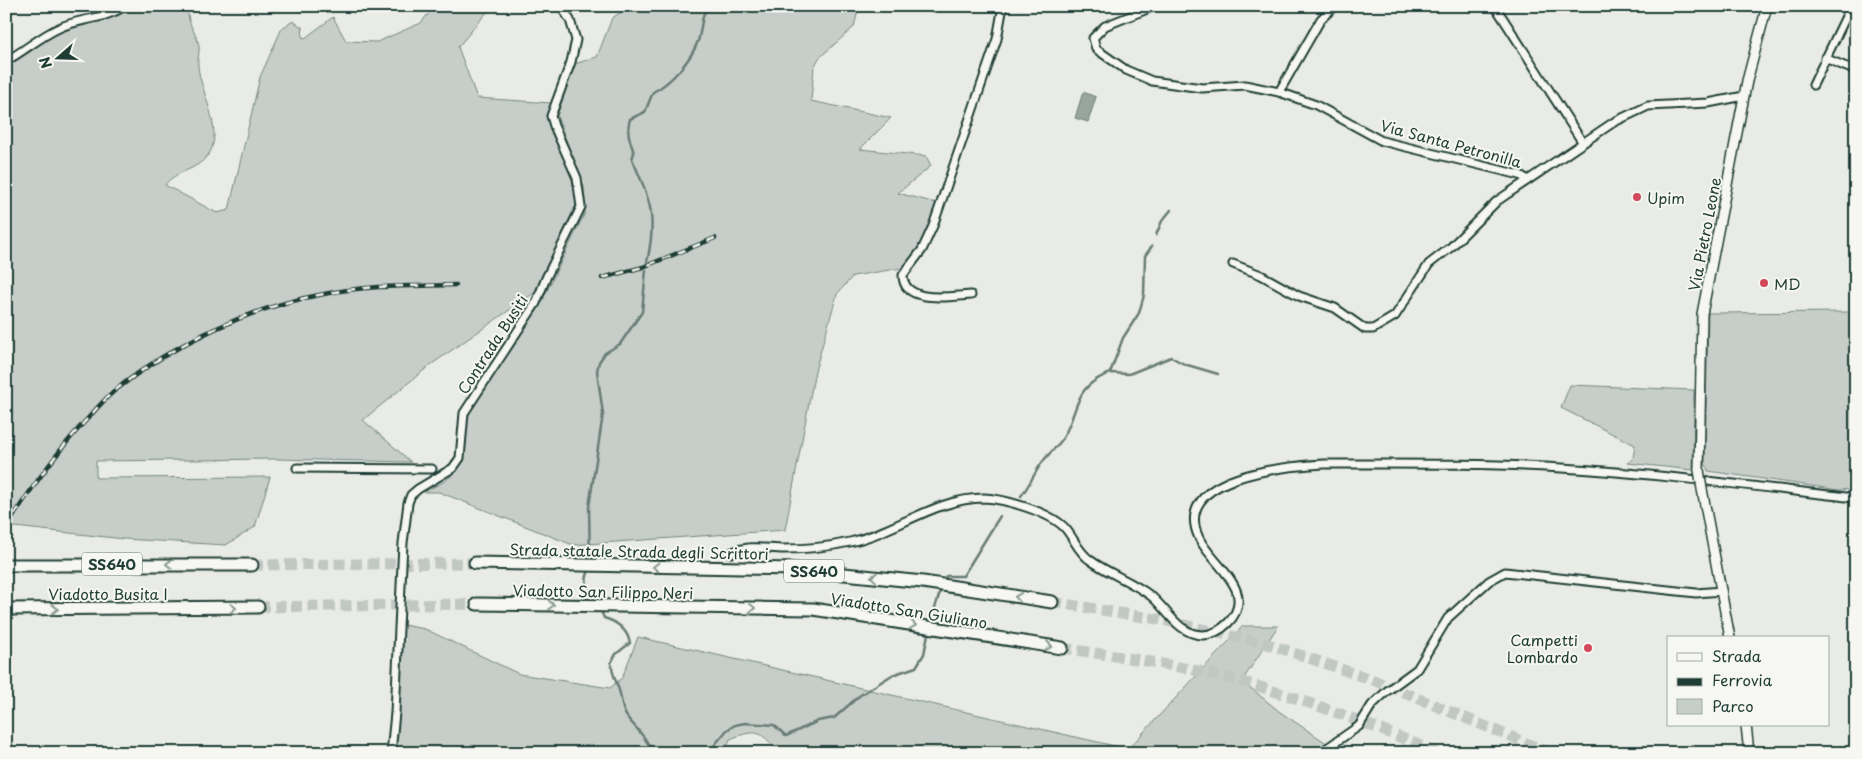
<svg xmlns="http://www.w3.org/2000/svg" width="1862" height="759" font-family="'Playpen Sans',sans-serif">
<rect width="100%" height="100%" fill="#e9ebe7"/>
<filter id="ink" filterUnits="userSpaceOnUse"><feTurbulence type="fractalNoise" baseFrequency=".02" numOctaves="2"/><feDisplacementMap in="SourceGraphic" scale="10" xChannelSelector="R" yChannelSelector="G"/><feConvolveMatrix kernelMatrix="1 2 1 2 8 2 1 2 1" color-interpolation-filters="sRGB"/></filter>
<g filter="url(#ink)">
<g fill="#c7cec9" stroke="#73867e">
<path d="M125 6H194L188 14C189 26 197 35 199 46 200 52 197 59 198 66 200 90 223 129 210 152 198 172 175 170 165 185L217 213 229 210 260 77 282 28 293 21 303 28 302 37 305 38 333 17 346 41 377 42 421 23 434 6H492L458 47 477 98 551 103 549 123 552 134 572 177 577 193 576 205 534 293 429 366 363 420 411 462 275 459 96 461V478L270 477 255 527 226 545 124 539 6 526V61L59 28Z"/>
<path d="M631 6H859L854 27 819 58 814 67 811 101 891 118 860 149 926 156 931 166 898 193 940 204 933 226 908 267 853 276 837 294 815 371 785 530 573 545 439 492H424L445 481 455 473 462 463 468 412 515 340 537 311 585 213 584 187 557 116 574 64 597 57 612 18Z"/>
<path d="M1856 312V489L1839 490 1708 471 1705 462 1708 313Z"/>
<path d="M1570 385 1694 390 1693 470 1627 463 1633 459 1635 445 1561 408Z"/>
<path d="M398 624 425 629 519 674 610 688 622 678 638 637 1128 749 1243 626H1278L1242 681 1280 712 1331 746 1320 753H779C761 731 758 728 730 739L725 753H391Z"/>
</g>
<path fill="#99a6a0" stroke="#687c75" d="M1083 92 1096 97 1088 122 1075 118Z"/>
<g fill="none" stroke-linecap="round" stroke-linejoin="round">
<g stroke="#687c75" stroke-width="2.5">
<path d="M1156 235 1162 221 1171 210"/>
<path d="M647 262C657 218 651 200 632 159L634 153C630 140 626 133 630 119L645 112 653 92C671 83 691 60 698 41 701 32 701 22 704 13L715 6"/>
<path d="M1110 373 1129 374 1171 357 1184 364 1218 374"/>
<path d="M1021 496C1030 485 1035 471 1044 460 1051 451 1059 446 1064 436 1080 407 1073 387 1110 373L1123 338 1139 313 1144 295 1145 256 1152 246"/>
<path d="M590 561 589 507 603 414 597 371 599 362 605 353 620 344 642 312 646 270"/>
<path d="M590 569C581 584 591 589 597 601"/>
<path d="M944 581 946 576H963L1000 516"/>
<path d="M600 609 604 618C618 622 627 629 630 643L616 654 611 663C612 673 616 681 619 690 622 699 621 709 627 717 636 729 647 737 652 753"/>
<path d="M930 624 941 589"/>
<path d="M708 753 727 730 735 725 745 723 774 725 786 736 818 721 834 718 859 696 892 675 916 667 924 654 929 629"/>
</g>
<g stroke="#c1c8c3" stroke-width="11" stroke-dasharray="11 5.5" stroke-linecap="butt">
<path d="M252 565 475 563"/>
<path d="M1052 602 1163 620 1271 645 1376 681 1550 753"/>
<path d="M258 607 477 604"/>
<path d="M1062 648C1128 658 1196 667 1260 687 1321 705 1380 729 1438 753"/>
</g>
<defs>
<g id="minor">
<path d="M1155 6 1105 26 1093 38 1096 49 1126 70 1152 81 1202 88 1245 85 1279 92 1316 105 1382 141 1520 175 1528 180"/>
<path d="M1495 6 1583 143"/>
<path d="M1825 58 1856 71"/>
<path d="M6 61C24 51 41 36 59 28 82 17 101 21 125 6"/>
<path d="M1813 85 1851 6"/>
<path d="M1279 92 1321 19 1335 6"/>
<path d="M1233 264 1261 275 1299 296 1335 308 1365 329H1373L1395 316 1429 264 1451 247 1497 201 1614 122 1648 106 1708 103 1744 96"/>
<path d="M971 295C952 296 903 305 903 275L922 250 933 226 997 39 1003 6"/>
<path d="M297 468 432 469"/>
<path d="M731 553C749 544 766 549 784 549 807 549 828 547 850 542 896 532 936 498 984 498 1005 499 1050 512 1065 528 1074 538 1078 552 1090 560 1109 574 1132 581 1151 596 1167 609 1178 634 1202 635 1212 635 1221 630 1228 623 1259 591 1211 564 1199 538 1170 476 1287 466 1324 464 1403 464 1483 463 1562 468 1660 474 1758 487 1856 498"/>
<path d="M391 753 395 713 403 543 408 503 411 495 418 489 453 468 460 458 464 413 536 303 546 278 581 207 577 178 554 126 551 116 571 62 576 40 570 20 561 6"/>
<path d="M1320 753 1359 726 1372 705 1387 691 1417 669 1448 618 1489 581 1505 572 1696 593 1722 591"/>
</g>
<g id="secondary">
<path d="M1699 470 1702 314 1747 81 1767 6"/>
<path d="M1702 489 1730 638"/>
<path d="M1746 725 1749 753"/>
</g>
<g id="trunk">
<path d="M475 563 795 569 923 582 1052 602"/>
<path d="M6 565H252"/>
<path d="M477 604 813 609 1062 648"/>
<path d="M6 609 258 607"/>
</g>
</defs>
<use href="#minor" stroke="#1f3d34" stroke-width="11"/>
<use href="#secondary" stroke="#1f3d34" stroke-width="12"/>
<use href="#trunk" stroke="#1f3d34" stroke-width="15"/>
<use href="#minor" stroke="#f6f6f2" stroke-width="7"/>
<use href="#secondary" stroke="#f6f6f2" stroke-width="9"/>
<use href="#trunk" stroke="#f6f6f2" stroke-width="11"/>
<defs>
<g id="rail">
<path d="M602 278 643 267 715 238"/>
<path d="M6 528C31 488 57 451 90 416 97 408 105 399 113 392 174 343 248 308 324 294 367 285 412 286 456 285"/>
</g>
</defs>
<use href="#rail" stroke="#1f3d34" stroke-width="4.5"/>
<use href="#rail" stroke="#f6f6f2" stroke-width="2.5" stroke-dasharray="8" stroke-linecap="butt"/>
<defs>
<path id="secondary-bridge" d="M1699 470 1702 489"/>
</defs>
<use href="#secondary-bridge" stroke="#1f3d34" stroke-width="12" stroke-linecap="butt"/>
<use href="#secondary-bridge" stroke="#f6f6f2" stroke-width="9"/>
</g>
<defs><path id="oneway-chevron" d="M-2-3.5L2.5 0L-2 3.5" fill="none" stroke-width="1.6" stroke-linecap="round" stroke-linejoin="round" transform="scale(1.25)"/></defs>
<g stroke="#8a9a93">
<use href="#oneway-chevron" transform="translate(169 564) rotate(180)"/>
<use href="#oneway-chevron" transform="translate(656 567) rotate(-179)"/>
<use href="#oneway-chevron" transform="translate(874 577) rotate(-174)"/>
<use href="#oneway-chevron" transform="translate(1018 597) rotate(-171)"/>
<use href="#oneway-chevron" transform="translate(551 605) rotate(1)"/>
<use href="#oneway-chevron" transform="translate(233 608) rotate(-1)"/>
<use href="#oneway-chevron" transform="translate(752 608) rotate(1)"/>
<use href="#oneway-chevron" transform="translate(55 609)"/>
<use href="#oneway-chevron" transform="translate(913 625) rotate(9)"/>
<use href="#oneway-chevron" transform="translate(1049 646) rotate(8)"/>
</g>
</g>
<g fill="#d1495b" stroke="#f6f6f2" stroke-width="2">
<circle cx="1637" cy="197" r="5"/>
<circle cx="1764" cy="283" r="5"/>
<circle cx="1588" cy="648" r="5"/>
</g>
<g text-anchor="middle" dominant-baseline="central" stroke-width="4" stroke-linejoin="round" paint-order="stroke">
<g fill="#f6f6f2" stroke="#60746d" stroke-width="1">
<rect x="82" y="552.5" width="60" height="23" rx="4"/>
<rect x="784" y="559.5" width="60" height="23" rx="4"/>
</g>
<g font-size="14" font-weight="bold" fill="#1f3d34">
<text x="112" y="564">SS640</text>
<text x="814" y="571">SS640</text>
</g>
<g font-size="15" fill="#1f3d34" stroke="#f6f6f2">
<text transform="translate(1451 143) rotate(15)">Via Santa Petronilla</text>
<text transform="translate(1704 234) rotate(-79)">Via Pietro Leone</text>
<text transform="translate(492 344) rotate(-57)">Contrada Busiti</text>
<text transform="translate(639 551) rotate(1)">Strada statale Strada degli Scrittori</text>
<text transform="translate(603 591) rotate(1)">Viadotto San Filippo Neri</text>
<text x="108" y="593">Viadotto Busita I</text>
<text transform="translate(909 610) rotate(9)">Viadotto San Giuliano</text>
</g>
<g font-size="15" fill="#1f3d34" stroke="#f6f6f2" text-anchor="start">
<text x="1647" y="197">Upim</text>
<text x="1774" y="283">MD</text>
<text x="1578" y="639" text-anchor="end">Campetti<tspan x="1578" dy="17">Lombardo</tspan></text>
</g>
</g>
<rect width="1862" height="759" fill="none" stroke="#f6f6f2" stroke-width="25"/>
<rect x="12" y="12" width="1837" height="734" fill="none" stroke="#1f3d34" stroke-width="2" filter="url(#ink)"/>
<rect x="1667" y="636" width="162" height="90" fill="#f6f6f2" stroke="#a0aca6"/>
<rect x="1677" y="653" width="25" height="8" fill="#f6f6f2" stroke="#a0aca6"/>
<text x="1712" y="662" font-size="15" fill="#1f3d34">Strada</text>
<rect x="1677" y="678" width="25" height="8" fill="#1f3d34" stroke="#a0aca6"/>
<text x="1712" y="686" font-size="15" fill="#1f3d34">Ferrovia</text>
<rect x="1677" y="699" width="25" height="15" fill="#c7cec9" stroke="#a0aca6"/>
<text x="1712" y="712" font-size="15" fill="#1f3d34">Parco</text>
<g transform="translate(58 58) rotate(250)" stroke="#f6f6f2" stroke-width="4" paint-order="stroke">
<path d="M0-4L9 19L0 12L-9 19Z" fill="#1f3d34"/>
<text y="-8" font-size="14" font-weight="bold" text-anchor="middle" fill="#1f3d34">N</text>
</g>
</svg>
